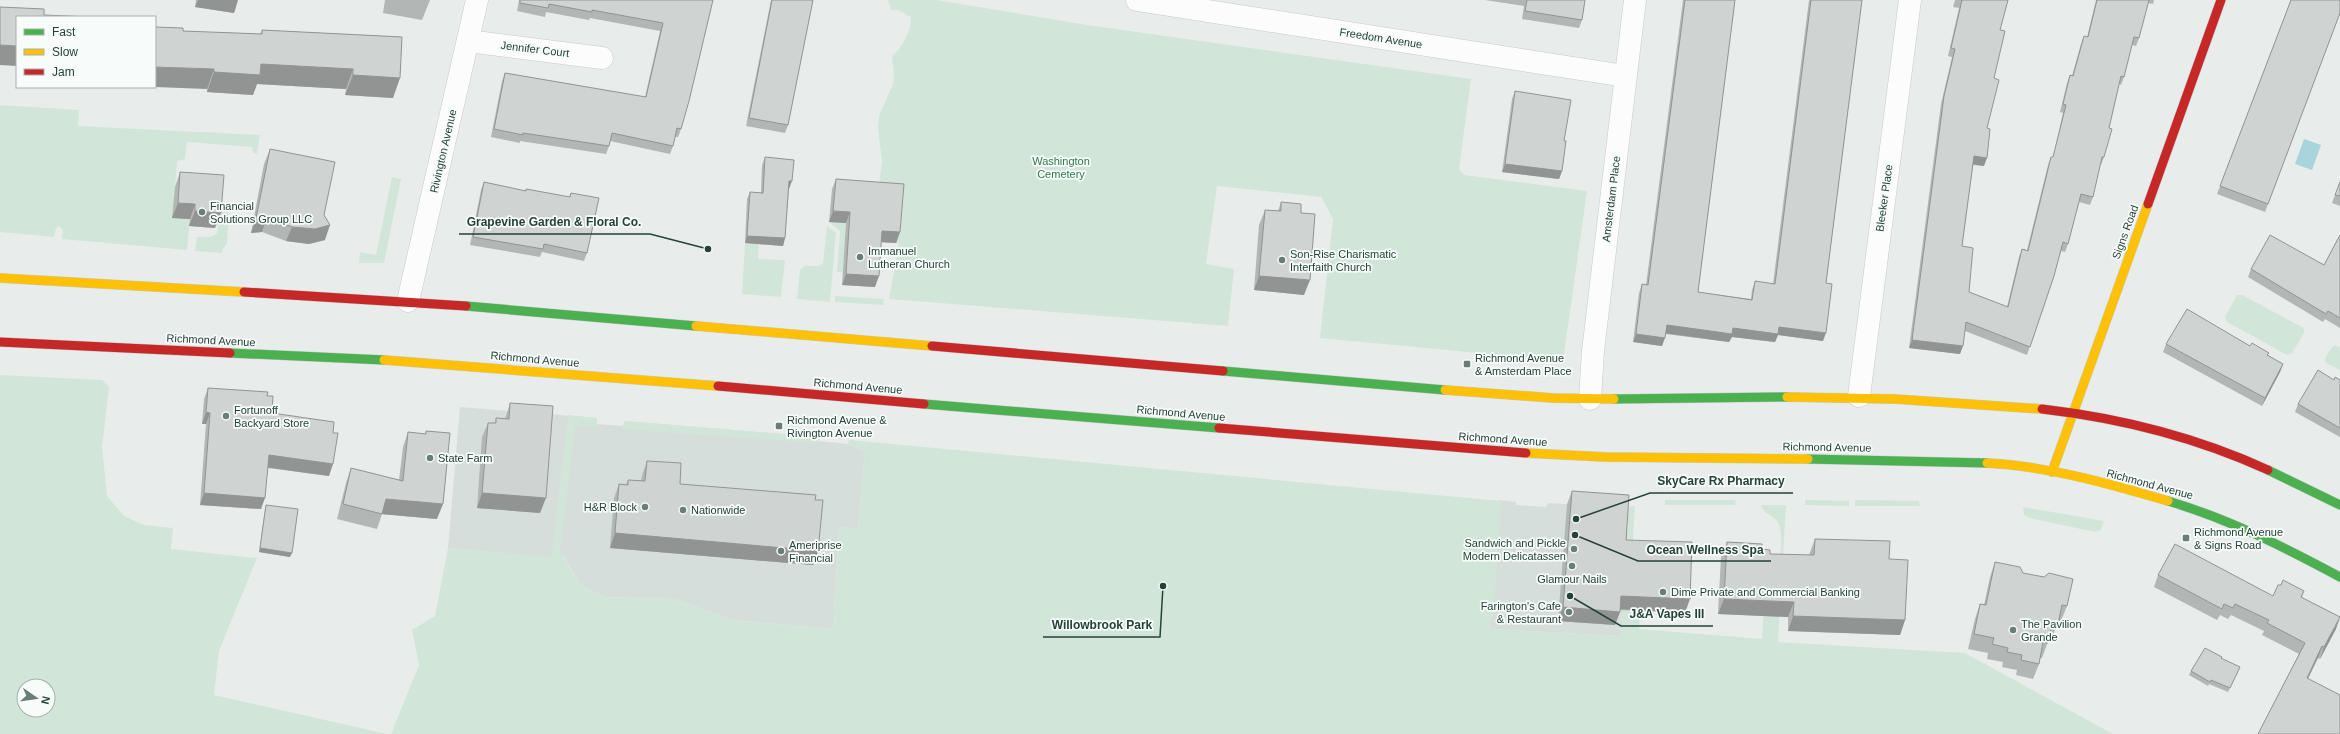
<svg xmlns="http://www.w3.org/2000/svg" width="2340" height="734" font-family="Helvetica,sans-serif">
<rect width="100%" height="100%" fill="#e8edeb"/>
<g fill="#d6dedb">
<path d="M460 407 597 418V424L623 426 625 421 819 437V441L848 444 865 452 858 529 839 527 833 629 732 620 676 599 604 597 581 585 564 557 556 559 448 548Z"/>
<path d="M1498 500 1516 502V505L1546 507 1548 503 1630 508 1620 636 1487 629Z"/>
</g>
<g fill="#d1e6d8" fill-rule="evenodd">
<path d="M888 0H936L1087 25 1471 79 1459 169 1464 175 1587 191 1563 361 1320 338 1333 219 1321 197 1217 186 1206 264 1234 269 1228 326 889 299 899 243H896L878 193 882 162 878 128 879 116 893 84 894 75 892 57C903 45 911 33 911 17L898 10H891Z"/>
<path d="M0 105 79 110 78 126 260 135 257 154 253 152 252 147 187 142 185 159 177 161 173 217 190 219 187 250 62 239 63 230 59 226 56 228 54 237 0 232Z"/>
<path d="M392 177 401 179 384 263H359L360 252 376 255Z"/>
<path d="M220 206 229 207 227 244 223 248 222 253 195 251 197 237H211L217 233Z"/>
<path d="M829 222 846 223 843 272H837L840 231Z"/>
<path d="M827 226 836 233 830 302 797 299 800 270 805 266H819L823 263Z"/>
<path d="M745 243 759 244 758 259 785 260 781 297 742 294Z"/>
<path d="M2237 295H2242L2304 328V333L2292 353 2287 355 2227 322 2225 317Z"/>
<path d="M835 296 884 299 883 305 835 302Z"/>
<path d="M2335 345 2340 348V370L2326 363 2325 358 2332 347Z"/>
<path d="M0 375 102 380 109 387 102 447 107 496 124 516 144 525 173 528 171 549 257 558 219 651 214 695 387 734H0ZM24 686H48V710H24Z"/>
<path d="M568 415 597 418V427L575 425 560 552 581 585 604 597 676 599 732 620 833 629 839 527 858 528 865 452 848 444 849 440 1501 501 1493 616H1491L1490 629 1620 636 1630 506H1635L1630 585 1641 594 1639 629 1762 639 1764 599 1777 588C1778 573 1785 534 1778 522 1773 515 1763 514 1761 505H1786L1778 642 1965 653 2113 734H391L419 665 412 630 435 616 448 548 552 557Z"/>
<path d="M625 421 819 437 818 443 622 429Z"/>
<path d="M1665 500H1736L1735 505H1665Z"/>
<path d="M1805 500 1849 501V506L1805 505Z"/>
<path d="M1855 500 1919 501 1920 506H1855Z"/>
<path d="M2023 507 2104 521 2101 530 2095 532 2030 518 2024 515Z"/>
</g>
<path fill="#a9d4db" d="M2304 139 2321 145 2312 170 2295 164Z"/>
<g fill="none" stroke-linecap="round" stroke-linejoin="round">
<defs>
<g id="street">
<path d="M1137 0 1625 76"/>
<path d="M468 41 602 58"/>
<path d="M408 301 477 0"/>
<path d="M1859 396 1910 0"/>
<path d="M1590 399 1593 351 1635 0"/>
</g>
<g id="fast">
<path d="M466 306 696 326"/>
<path d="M230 353 384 360"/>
<path d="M1223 371 1445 390"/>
<path d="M1614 399 1787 397"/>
<path d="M924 404 1219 428"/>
<path d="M1808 459 1987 463"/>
<path d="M2268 470 2340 505"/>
<path d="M2168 501C2229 519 2284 547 2340 577"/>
</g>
<g id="slow">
<path d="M0 278 244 292"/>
<path d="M696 326 932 346"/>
<path d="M384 360 718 386"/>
<path d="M1445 390 1553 398 1614 399"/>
<path d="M1787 397 1895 399 2042 409"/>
<path d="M1526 453 1605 457 1808 459"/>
<path d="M1987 463C2048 466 2110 484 2168 501"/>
<path d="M2052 472 2148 204"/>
</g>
<g id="jam">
<path d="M2148 204 2221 0"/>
<path d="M244 292 466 306"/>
<path d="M0 342 230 353"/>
<path d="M932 346 1223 371"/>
<path d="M718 386 924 404"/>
<path d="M2042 409C2120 418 2196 437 2268 470"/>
<path d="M1219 428 1526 453"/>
</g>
</defs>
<use href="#street" stroke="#c5cac8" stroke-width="23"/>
<use href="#fast" stroke="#c3cbc8" stroke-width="10"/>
<use href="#slow" stroke="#c3cbc8" stroke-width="10"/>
<use href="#jam" stroke="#c3cbc8" stroke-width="10"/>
<use href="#street" stroke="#fcfcfc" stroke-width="22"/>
<use href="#fast" stroke="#4caf50" stroke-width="9"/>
<use href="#slow" stroke="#ffc107" stroke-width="9"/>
<use href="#jam" stroke="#c62828" stroke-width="9"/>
</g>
<g fill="#b2b6b5">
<path d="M196 0H238L234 13 195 7Z"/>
<path d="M385 0H430L422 20 383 13Z"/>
<path d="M519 0H713L681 129 678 137H675L673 146 670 154 610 141 609 146 606 154 520 141V143L491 137 502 81 505 73 645 97 660 31 590 18 589 20 546 12 545 17 517 11Z"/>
<path d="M771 0H813L788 125 785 133 746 126Z"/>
<path d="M1485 0H1585L1582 20 1579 28 1522 19 1524 6Z"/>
<path d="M1683 0H1735L1698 292 1751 299 1752 290 1755 281 1773 284 1809 0H1862L1826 283 1823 341 1778 335 1775 342 1732 337 1729 342 1665 334 1662 346 1633 342 1639 293 1642 284 1646 285Z"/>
<path d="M1955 0H2008L2000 30 1987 128 1984 166 1973 165 1962 246 1969 292 2007 307 2019 257 2022 249 2027 250 2048 165 2051 157H2053L2063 113 2060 112 2067 83 2070 75 2072 76 2081 44 2084 36 2087 37 2096 0H2154L2153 4 2148 3 2139 38 2136 46 2132 45 2124 77 2121 85 2119 84 2109 128 2104 157 2101 165H2100L2093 197 2090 205 2079 202 2068 244 2065 252 2061 251 2054 276 2027 355 1965 331 1960 354 1909 348 1941 104 1952 57 1948 56 1959 8 1953 7Z"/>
<path d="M2291 0 2340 13 2265 212 2217 194Z"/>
<path d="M262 30 402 37 393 98 345 95 346 89 257 84 253 95 207 92V89L183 31 260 34Z"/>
<path d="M1515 91 1564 141 1562 171 1559 179 1502 172 1512 99Z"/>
<path d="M270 149 324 215 325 240 309 244 286 241 262 232 251 233 264 164Z"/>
<path d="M765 157 789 189V188L785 238 783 246 745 243 747 199 750 192 761 193 762 165Z"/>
<path d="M180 172 215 228 189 226 190 219 172 218 175 187Z"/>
<path d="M836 179 900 232 896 243 881 242 875 287 842 285 846 223 829 222 832 189Z"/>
<path d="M484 182 526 191V189L569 197 571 193 587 253 584 261 542 252 540 257 470 245 481 190Z"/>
<path d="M2340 182V206L2332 203Z"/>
<path d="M1281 202 1301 213 1304 295 1254 290 1259 225 1265 210 1278 211Z"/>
<path d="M2340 235V328L2325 319 2323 322 2248 277 2251 269 2324 265Z"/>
<path d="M2166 344 2250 346 2269 353 2268 355 2283 364 2280 372 2262 406 2163 352Z"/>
<path d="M2334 380H2340V437L2295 412 2298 404Z"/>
<path d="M208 388 267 396 272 413 333 433 329 476 268 468 261 509 200 505 206 424H202L204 399Z"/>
<path d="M510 403 540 513 477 508 482 437 488 423H495L496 418 505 419Z"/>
<path d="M426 431 437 519 382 514 377 529 337 519 346 483 351 468 399 480 403 447 408 432 425 434Z"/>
<path d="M647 461 680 484 815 500 818 551 813 565 610 548 614 498 619 484 626 485 628 480 641 481 642 475Z"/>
<path d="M1572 491 1626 540 1685 613 1620 610 1615 625 1558 621 1567 504Z"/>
<path d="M266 505 290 557 259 552 265 509Z"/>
<path d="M1815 539 1889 559 1905 620 1900 635 1788 631V617L1718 614 1721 557 1727 542 1762 549 1770 554 1809 555Z"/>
<path d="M1995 562 2023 573 2067 606 2061 621H2058L2052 639H2049L2042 658H2040L2039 664 2033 679 2016 675 2017 670 2002 667 2003 662 1987 659 1988 653 1968 649 1975 619 1980 604 1984 605 1990 577Z"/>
<path d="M2158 575 2273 596 2304 591 2302 597 2336 629 2320 659 2318 658 2258 734 2299 654 2262 635 2264 631 2231 615 2228 619 2220 615 2217 620 2154 587Z"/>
<path d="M2221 658 2238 671 2228 692 2209 684 2208 686 2189 675 2191 671Z"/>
</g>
<g fill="#919493">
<path d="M198 0H238L234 13 195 7Z"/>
<path d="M0 45 17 46V66L0 65Z"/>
<path d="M261 64 353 69 346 89 257 84 253 95 207 92 214 72Z"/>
<path d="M155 67 214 69 207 89 155 87Z"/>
<path d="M353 75 400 78 393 98 345 95Z"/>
<path d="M1974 156 1987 158 1984 166 1971 164Z"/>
<path d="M1505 164 1562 171 1559 179 1502 172Z"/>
<path d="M789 181H792L789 189 787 188Z"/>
<path d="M178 203 195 204 190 219 172 218Z"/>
<path d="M195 211 221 213 215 228 189 226Z"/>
<path d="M833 211 850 212 846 223 829 222Z"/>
<path d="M267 217 262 232 251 233 256 218Z"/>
<path d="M330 225 325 240 309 244 286 241 292 227Z"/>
<path d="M882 231 900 232 896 243 878 242Z"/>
<path d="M747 236 785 238 783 246 745 243Z"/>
<path d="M846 274 879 276 875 287 842 285Z"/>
<path d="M1259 276 1310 280 1304 295 1254 290Z"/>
<path d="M1667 325 1733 328 1779 327 1826 333 1823 341 1778 335 1775 342 1732 337 1729 342 1664 333Z"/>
<path d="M1636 334 1665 338 1662 346 1633 342Z"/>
<path d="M1912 340 1963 346 1960 354 1909 348Z"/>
<path d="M2283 364 2280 372 2262 406 2265 398Z"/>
<path d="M206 412 210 413 206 424H202Z"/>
<path d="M269 455 333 464 329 476 264 467Z"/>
<path d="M204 493 265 498 261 509 200 505Z"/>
<path d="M482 493 546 498 540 513 477 508Z"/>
<path d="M386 499 443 504 437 519 380 514Z"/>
<path d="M615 533 818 551 813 565 610 548Z"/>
<path d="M260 548 292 553 290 557 259 552Z"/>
<path d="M1621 596 1690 599 1685 613 1617 609Z"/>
<path d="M1724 599 1794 602 1788 617 1718 614Z"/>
<path d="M1563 607 1620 612 1615 625 1558 621Z"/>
<path d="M1793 616 1905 620 1900 635 1788 631Z"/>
<path d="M2340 618 2336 629 2320 659 2324 647Z"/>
<path d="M2322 646 2318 658 2303 689 2307 678Z"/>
</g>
<g fill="#cfd4d2" stroke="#919493">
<path d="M520 0H713L689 101 681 129 677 128 673 146 612 133 609 146 523 133V135L494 129 505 73 646 97 663 23 592 10V12L549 4 548 8 520 3Z"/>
<path d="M772 0H813L788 125 749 118Z"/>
<path d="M1527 0H1585L1582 20 1525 11Z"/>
<path d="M1685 0H1735L1698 292 1752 300 1755 281 1775 284 1811 0H1862L1826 283 1832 284 1826 333 1779 327 1778 334 1733 328 1732 334 1667 325 1665 338 1636 334 1642 284 1648 285Z"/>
<path d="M1961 0H2008L2000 30 2005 31 1994 78 1999 80 1987 128 1990 129 1987 158 1974 156 1962 246 1973 248 1969 292 2008 307 2022 249 2028 251 2051 157H2053L2066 105 2063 104 2070 75 2073 76 2084 36 2088 37 2097 0H2149L2139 38 2134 37 2124 77 2121 76 2109 128 2112 129 2104 157H2102L2093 197 2081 194 2068 244 2063 242 2054 276 2030 347 1966 322 1963 346 1912 340 1944 96 1955 49 1951 48 1962 0Z"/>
<path d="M2291 0H2340V13L2268 204 2220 186Z"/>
<path d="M0 7 44 9V15L90 17H17V46L0 45Z"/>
<path d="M155 27 183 28V31L262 34V30L402 37 400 78 353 75V69L261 64 260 75 214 72V69L155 67Z"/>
<path d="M1515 91 1571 100 1564 141H1566L1562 171 1505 164Z"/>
<path d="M270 149 335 162 324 215 330 225 315 229 292 227 267 217 256 218Z"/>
<path d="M765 157 794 160 792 181H789L785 238 747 236 750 192 763 193Z"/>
<path d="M180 172 224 175 221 213 195 211V204L178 203Z"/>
<path d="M836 179 904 184 900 232 882 231 879 276 846 274 850 212 833 211Z"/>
<path d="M484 182 526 191V189L570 197 571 193 599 198 587 253 544 244 543 249 473 237Z"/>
<path d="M2340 182V196L2335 195Z"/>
<path d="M1281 202 1301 204V213L1315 214 1310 280 1259 276 1265 210 1281 211Z"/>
<path d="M2270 235 2324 265 2340 235V318L2328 311 2326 314 2251 269Z"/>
<path d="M2187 309 2250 346 2252 343 2269 353 2267 355 2283 364 2265 398 2166 344Z"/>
<path d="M2318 370 2334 380 2335 377 2340 380V428L2298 404Z"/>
<path d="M208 388 268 392 267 396H273L272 413 334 422 333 433H338L333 464 269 455 265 498 204 493 210 413 206 412Z"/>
<path d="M510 403 553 406 546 498 482 493 488 423H496V418L509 419Z"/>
<path d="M426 431 450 433 443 504 386 499 382 514 343 504 351 468 403 481 408 432 426 434Z"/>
<path d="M647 461 681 463 680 484 816 495 815 500H823L818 551 615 533 619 484 628 485V480L645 481Z"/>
<path d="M1572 491 1629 495 1626 540 1692 542 1690 599 1621 596 1620 612 1563 607Z"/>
<path d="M266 505 298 509 292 553 260 548Z"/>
<path d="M1815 539 1890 541 1889 559 1908 560 1905 620 1793 616 1794 602 1724 599 1727 542 1762 544V549L1770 550V554L1814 555Z"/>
<path d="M2175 544 2273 596 2278 585H2281L2283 580 2304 591 2301 597 2340 617 2324 647 2322 646 2307 678 2340 695V734H2258L2305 643 2267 623 2269 620 2235 604 2233 608 2224 604 2222 609 2158 575Z"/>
<path d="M1995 562 2020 567 2023 573 2044 577 2049 573 2073 579 2067 606 2062 605 2058 624 2052 623 2048 643 2043 642 2039 664 2021 660 2022 655 2007 652 2008 648 1992 644 1994 638 1974 634 1980 604 1986 605Z"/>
<path d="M2205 648 2222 657 2221 658 2240 667 2230 688 2211 680 2210 682 2191 671Z"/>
</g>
<g fill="#697e78" stroke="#f7fbf9" stroke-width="1.5">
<circle cx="202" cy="212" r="4"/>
<circle cx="860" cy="257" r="4"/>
<circle cx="1282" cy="260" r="4"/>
<rect x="1463" y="360" width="8" height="8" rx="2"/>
<circle cx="226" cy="416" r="4"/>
<rect x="775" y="422" width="8" height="8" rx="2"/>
<circle cx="430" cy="458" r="4"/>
<circle cx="645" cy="507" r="4"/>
<circle cx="683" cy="510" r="4"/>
<rect x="2182" y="534" width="8" height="8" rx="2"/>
<circle cx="1574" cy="549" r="4"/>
<circle cx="781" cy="551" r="4"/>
<circle cx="1572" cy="566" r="4"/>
<circle cx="1663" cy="592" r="4"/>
<circle cx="1569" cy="612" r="4"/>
<circle cx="2013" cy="630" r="4"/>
</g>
<g text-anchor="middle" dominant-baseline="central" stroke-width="3.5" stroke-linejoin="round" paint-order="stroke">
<g font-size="11" fill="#24423a" stroke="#f7fbf9">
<text transform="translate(1381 38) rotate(9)">Freedom Avenue</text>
<text transform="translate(535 49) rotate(7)">Jennifer Court</text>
<text transform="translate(443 151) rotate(-77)">Rivington Avenue</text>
<text transform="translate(1884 198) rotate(-82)">Bleeker Place</text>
<text transform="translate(1611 199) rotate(-83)">Amsterdam Place</text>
<text transform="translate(2125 232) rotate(-70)">Signs Road</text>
<text transform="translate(211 340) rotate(3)">Richmond Avenue</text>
<text transform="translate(535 359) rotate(5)">Richmond Avenue</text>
<text transform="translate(858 386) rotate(5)">Richmond Avenue</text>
<text transform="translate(1181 413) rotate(5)">Richmond Avenue</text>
<text transform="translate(1503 439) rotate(4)">Richmond Avenue</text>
<text transform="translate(1827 447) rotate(1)">Richmond Avenue</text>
<text transform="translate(2150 484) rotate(15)">Richmond Avenue</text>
</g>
<g font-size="11" fill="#2d7a4b" stroke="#f7fbf9">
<text x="1061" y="161">Washington<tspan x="1061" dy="13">Cemetery</tspan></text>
</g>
<g font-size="11" fill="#24423a" stroke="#f7fbf9" text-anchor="start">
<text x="210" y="206">Financial<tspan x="210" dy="13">Solutions Group LLC</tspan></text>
<text x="868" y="251">Immanuel<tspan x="868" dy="13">Lutheran Church</tspan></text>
<text x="1290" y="254">Son-Rise Charismatic<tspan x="1290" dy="13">Interfaith Church</tspan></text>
<text x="1475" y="358">Richmond Avenue<tspan x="1475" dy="13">&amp; Amsterdam Place</tspan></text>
<text x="234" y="410">Fortunoff<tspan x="234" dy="13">Backyard Store</tspan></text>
<text x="787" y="420">Richmond Avenue &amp;<tspan x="787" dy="13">Rivington Avenue</tspan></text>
<text x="438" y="458">State Farm</text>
<text x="637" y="507" text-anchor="end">H&amp;R Block</text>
<text x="691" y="510">Nationwide</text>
<text x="2194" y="532">Richmond Avenue<tspan x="2194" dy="13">&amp; Signs Road</tspan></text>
<text x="1566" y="543" text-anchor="end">Sandwich and Pickle<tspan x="1566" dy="13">Modern Delicatassen</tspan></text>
<text x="789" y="545">Ameriprise<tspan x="789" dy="13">Financial</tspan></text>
<text x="1572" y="579" text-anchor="middle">Glamour Nails</text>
<text x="1671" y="592">Dime Private and Commercial Banking</text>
<text x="1561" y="606" text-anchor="end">Farington's Cafe<tspan x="1561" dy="13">&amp; Restaurant</tspan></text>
<text x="2021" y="624">The Pavilion<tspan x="2021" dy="13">Grande</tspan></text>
</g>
</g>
<path fill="none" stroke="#24423a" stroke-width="1.5" d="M708 249L650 234H459M1576 519L1650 493H1793M1575 535L1638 561H1771M1570 596L1621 626H1713M1163 586L1160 637H1043"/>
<g fill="#24423a" stroke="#f7fbf9" stroke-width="1.5">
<circle cx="708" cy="249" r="4"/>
<circle cx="1576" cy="519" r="4"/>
<circle cx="1575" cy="535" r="4"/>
<circle cx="1570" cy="596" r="4"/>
<circle cx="1163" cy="586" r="4"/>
</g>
<g font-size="12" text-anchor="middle" font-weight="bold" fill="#24423a" stroke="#f7fbf9" stroke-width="3.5" stroke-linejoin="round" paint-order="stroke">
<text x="554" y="226">Grapevine Garden &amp; Floral Co.</text>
<text x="1721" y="485">SkyCare Rx Pharmacy</text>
<text x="1705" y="554">Ocean Wellness Spa</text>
<text x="1667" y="618">J&amp;A Vapes III</text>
<text x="1102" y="629">Willowbrook Park</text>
</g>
<rect x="16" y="16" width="140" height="72" fill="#f7fbf9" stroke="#a3b1ad"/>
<rect x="24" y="29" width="20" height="6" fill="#4caf50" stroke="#a3b1ad"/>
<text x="52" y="36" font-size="12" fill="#24423a">Fast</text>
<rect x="24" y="49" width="20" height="6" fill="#ffc107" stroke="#a3b1ad"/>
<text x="52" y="56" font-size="12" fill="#24423a">Slow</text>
<rect x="24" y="69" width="20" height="6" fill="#c62828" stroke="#a3b1ad"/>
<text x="52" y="76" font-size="12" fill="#24423a">Jam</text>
<g transform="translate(36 698) rotate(103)"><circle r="19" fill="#f7fbf9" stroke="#a3b1ad"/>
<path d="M0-3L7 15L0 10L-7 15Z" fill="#697e78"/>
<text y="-6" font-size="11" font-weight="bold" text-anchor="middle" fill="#24423a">N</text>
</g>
</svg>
